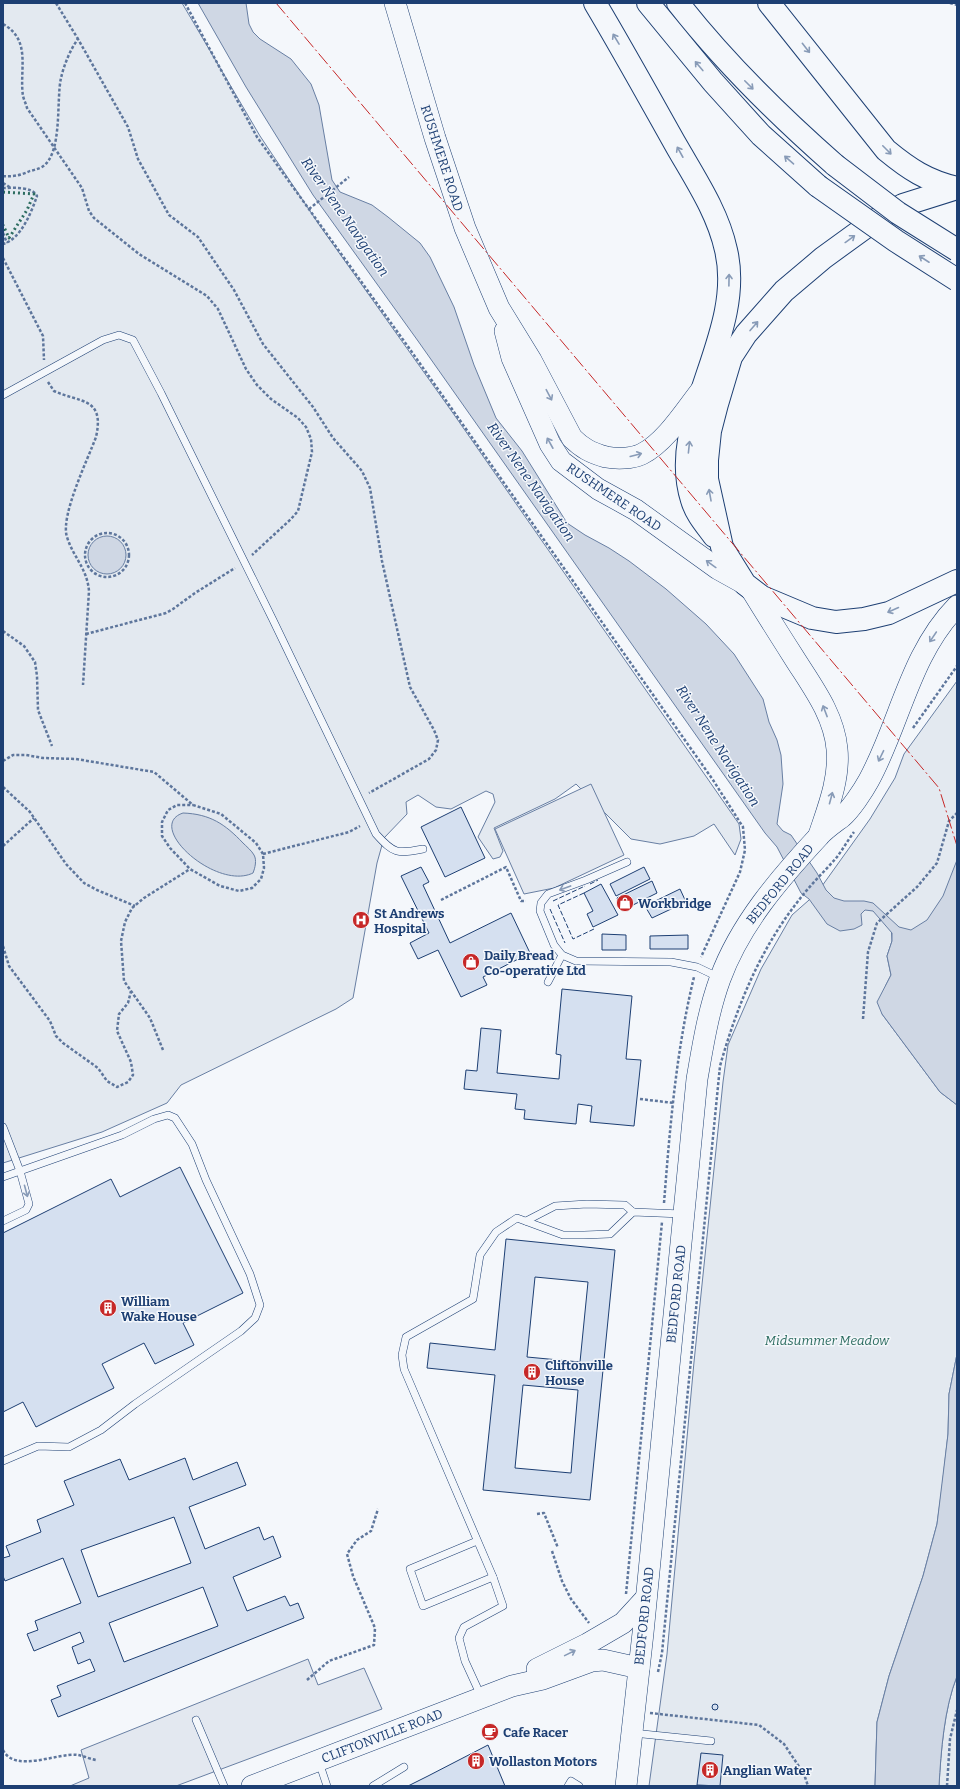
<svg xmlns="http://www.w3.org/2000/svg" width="960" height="1789" font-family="Bitter,serif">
<rect width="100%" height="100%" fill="#f4f7fb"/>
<g fill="#e3e9f0" stroke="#687fa3">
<path d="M3 3H182L260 136 320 226 455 416 705 775 739 824 741 839 735 855 714 824 694 836 660 844 631 839 576 784 555 799 494 828 503 851 500 857 493 859 478 837 495 802 493 794 486 791 451 809 436 807 418 795 406 802 407 814 384 838 377 863 353 998 336 1009 181 1085 167 1103 102 1132 3 1163Z"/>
<path d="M957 681V969L891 925 892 941 887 956 891 975 886 985 882 1014 940 1092 957 1105V1354L949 1394 948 1434 942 1488 937 1524 923 1576 889 1676 877 1722 875 1786H649L667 1654 694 1362 723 1082 728 1045 761 969 792 915 817 893 870 819 895 778 904 754Z"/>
<path d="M957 1676V1786H939C941 1751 944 1709 957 1676Z"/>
</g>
<g fill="#e3e8f0" stroke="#687fa3">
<path d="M591 784 624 855 554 888 524 894 495 829Z"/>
<path d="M308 1659 318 1685 364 1668 382 1709 176 1786H70L89 1778 81 1750Z"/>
</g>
<g fill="#cfd7e4" stroke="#687fa3">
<path d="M198 3H246L249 24 253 32 260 39 291 59 311 84 319 105 332 180 340 192 372 205 388 217 420 243 430 257 454 307 474 365 496 418 522 451 567 523 585 535 609 548 629 561 666 589 706 624 734 654 763 699 769 722 777 740 781 755 783 784 777 824 783 831 791 835 817 873 826 890 834 898 844 901H864L873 903 899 927 911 930 927 920 943 896 957 860V1105L940 1092 882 1014 877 1002 891 975 887 956 892 941V933L873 911 865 910 861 914 862 925 854 929 840 931 827 924 809 899 801 893 777 847 765 833 418 341 313 195 246 87Z"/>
<circle cx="107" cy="555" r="19"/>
<path d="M183 813C210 814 225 824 243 843 246 846 252 851 254 855 257 860 255 868 253 873 216 891 144 826 183 813Z"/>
<path d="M957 1354V1676C944 1709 941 1751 939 1786H875L877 1722 889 1676 923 1576 937 1524 948 1434 949 1394Z"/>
</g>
<g fill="#d5e0f0" stroke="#1d3f73" fill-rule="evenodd">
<path d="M461 807 485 858 445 877 421 827Z"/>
<path d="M421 867 429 882 423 885 450 943 511 913 530 953 483 977 487 985 461 997 438 950 418 959 410 943 429 933 401 876Z"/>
<path d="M644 867 650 879 616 896 610 884Z"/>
<path d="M652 881 657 893 623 910 617 898Z"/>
<path d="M601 884 618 915 593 927 587 914 593 911 584 893Z"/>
<path d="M680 889 686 902 652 918 645 906Z"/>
<path d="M602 934 626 935V950H602Z"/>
<path d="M688 935V949H650V936Z"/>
<path d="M562 989 632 996 626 1059 641 1060 634 1126 590 1122 592 1106 578 1104 576 1124 524 1119 525 1110 515 1109 517 1094 464 1089 466 1070 477 1071 481 1028 501 1030 497 1073 559 1079 561 1055 556 1054Z"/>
<path d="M180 1167 243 1293 183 1323 194 1345 155 1364 144 1343 102 1364 114 1388 36 1427 23 1402 3 1412V1233L111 1179 120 1197Z"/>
<path d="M506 1239 615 1250 590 1500 483 1490 495 1375 427 1368 430 1343 495 1350ZM535 1277 588 1282 580 1362 527 1357ZM523 1385 578 1390 571 1473 515 1468Z"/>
<path d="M185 1458 193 1480 237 1462 246 1485 189 1507 205 1549 259 1527 264 1540 273 1536 281 1557 233 1577 247 1611 285 1596 290 1606 298 1603 304 1618 58 1717 51 1700 61 1696 57 1686 95 1671 90 1659 78 1664 72 1647 84 1642 80 1632 34 1651 27 1634 38 1630 35 1621 81 1603 63 1558 5 1581 3 1576V1558L10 1556 6 1546 41 1532 37 1520 74 1505 64 1481 120 1459 129 1480ZM174 1517 191 1563 98 1597 81 1550ZM203 1587 218 1626 124 1662 109 1623Z"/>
<circle cx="715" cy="1707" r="3"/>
<path d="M488 1745 505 1786H408L428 1776Z"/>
<path d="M701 1753 723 1755 720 1786 697 1785Z"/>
</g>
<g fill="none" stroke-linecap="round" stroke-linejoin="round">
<defs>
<g id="service">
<path d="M3 395 103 340 119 335 133 340 161 393 273 620 376 834C394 854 397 854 423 849"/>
<path d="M627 862 586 880 548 894 541 903 540 911 554 945 562 955 576 961 671 962 697 967 718 977"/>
<path d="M548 982 562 955"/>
<path d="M3 1127 20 1171 29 1204 26 1210 3 1221"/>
<path d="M3 1177 122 1135 154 1119 168 1115 175 1118 192 1144 206 1180 250 1274 260 1305 255 1318 241 1331 135 1404 101 1430 69 1447 38 1446 3 1461"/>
<path d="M526 1221 555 1206 587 1204 625 1205 633 1212"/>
<path d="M477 1541 410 1569 423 1606 493 1577 503 1606 464 1627 459 1638 465 1661 481 1696"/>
<path d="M493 1577 404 1369 402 1355 406 1337 473 1299 480 1255 496 1232 517 1218 563 1235H584L610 1234 633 1212 682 1214"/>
<path d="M196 1720 224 1786"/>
<path d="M633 1733 711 1741"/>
<path d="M319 1762 327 1786"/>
<path d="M373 1786 404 1767"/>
<path d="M568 1786 571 1781 579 1786"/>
</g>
<g id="primary">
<path d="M395 3 435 138 465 228 499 308 531 360 572 438C582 448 591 453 606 457 616 459 632 459 642 454 666 442 686 409 702 389"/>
<path d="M505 331 512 358 550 444 561 461 598 489 636 510 718 569 745 584"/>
<path d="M751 589C765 612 779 634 793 656 811 685 834 714 837 749 840 778 828 808 819 835"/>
<path d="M537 1669 587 1644 623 1623 646 1598"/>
<path d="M252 1786 512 1686 543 1679 592 1661 603 1660 639 1668"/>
<path d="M626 1786 643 1633 697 1079C703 1045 708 1012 720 979 740 924 780 878 819 836 825 829 834 823 842 817 851 809 863 791 869 780 900 723 910 654 957 606"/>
</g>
<g id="trunk">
<path d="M595 3C623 50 650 99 677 147 696 180 718 213 726 250 746 334 666 420 692 500 696 514 706 525 714 536"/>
<path d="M648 3 713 82 761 135 818 186"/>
<path d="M678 3C725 63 778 115 835 165"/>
<path d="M769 3 886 150C909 169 927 181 957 188"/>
<path d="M957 188 903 205 874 221 823 258 784 291 746 334 731 357 717 404 710 431 707 460V479L722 547 745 584 762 597 812 618 836 622 864 619 889 613 957 581"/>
</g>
</defs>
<use href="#service" stroke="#1d3f73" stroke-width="8"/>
<use href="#primary" stroke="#1d3f73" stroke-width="22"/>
<use href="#trunk" stroke="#1d3f73" stroke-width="24"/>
<g stroke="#5e769c" stroke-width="2.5" stroke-dasharray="3 2" stroke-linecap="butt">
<path d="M56 3 78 39"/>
<path d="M185 3 257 137 409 348 713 780 743 827 745 850 740 872 701 957"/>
<path d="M950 3 957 5"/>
<path d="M3 24C32 40 19 70 23 96 24 100 26 104 27 108L82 188 89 211 94 218 139 254 207 296 218 309 246 369 257 385 271 399 298 418 306 427 311 439 312 452 298 511 291 519 252 555"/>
<path d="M3 176C12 177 22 175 30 171 34 170 38 169 42 167 63 154 56 100 61 78 64 65 70 50 78 39L128 127 138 159 169 215 198 237 234 290 263 344 313 407 333 438 362 471 370 488 382 561 410 687 434 730 438 740 436 750 429 759 369 793"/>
<path d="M3 183 11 188"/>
<path d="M3 188C13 188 32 186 37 196 31 213 21 239 3 244"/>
<path d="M309 209 349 177"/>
<path d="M3 233 7 243"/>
<path d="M3 258 43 336 44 360"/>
<path d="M48 382 54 391C80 403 105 397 96 437 88 459 60 516 67 537 73 557 87 568 89 591L83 685"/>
<circle cx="107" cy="555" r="22"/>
<path d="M3 631 24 646 35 662 37 676 38 710 52 746"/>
<path d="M86 634 166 613 173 609 195 593 235 568"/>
<path d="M913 728 957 666"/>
<path d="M3 761 13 755H26L43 758 76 759 154 772 193 805 221 814 256 843 263 854 264 868 261 879 252 888 239 891 220 886 190 869 170 848 162 836V822L168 810 177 805H193"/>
<path d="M3 787 30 812 66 864 84 883 97 890 135 906"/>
<path d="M3 846 34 818"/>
<path d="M263 854 349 832 360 826"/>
<path d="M441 900 506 867 521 901H526"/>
<path d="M3 946 9 966 50 1021 56 1036 63 1043 98 1068 107 1081 117 1087 128 1082 133 1075 131 1062 117 1031 119 1014 128 1003 131 991"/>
<path d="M863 1019 868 952 877 923 917 887 937 863 949 821 957 813"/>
<path d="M163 1050 150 1018 124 981 121 941 125 922 132 908 144 898 190 869"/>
<path d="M640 1099 674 1103"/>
<path d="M664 1203C670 1127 676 1051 694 977"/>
<path d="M537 1514 544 1513 558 1548"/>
<path d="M552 1551 562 1581 571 1599 589 1623"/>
<path d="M626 1594 662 1222"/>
<path d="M658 1672 662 1653 720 1066C737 1006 760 949 799 900 810 885 825 871 837 857 843 849 848 840 854 832"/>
<path d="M307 1680 329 1661 374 1645 375 1628 353 1576 347 1554 357 1540 371 1531 378 1509"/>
<path d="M650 1713 759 1725 784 1744 804 1774 808 1786"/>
<path d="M3 1750C15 1774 58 1752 78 1755 84 1756 90 1759 96 1760"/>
<path d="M947 1786 950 1739 957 1710"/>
</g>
<use href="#service" stroke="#f4f7fb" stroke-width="7"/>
<use href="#primary" stroke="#f4f7fb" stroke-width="21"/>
<use href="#trunk" stroke="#f4f7fb" stroke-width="22"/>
<defs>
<g id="trunk-bridge">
<path d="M835 165 898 213 957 250"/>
<path d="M818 186 896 241 957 280"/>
</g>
</defs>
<use href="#trunk-bridge" stroke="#1d3f73" stroke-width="24" stroke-linecap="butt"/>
<use href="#trunk-bridge" stroke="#f4f7fb" stroke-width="22"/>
<path stroke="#2c6c60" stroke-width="3" stroke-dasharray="2 3" stroke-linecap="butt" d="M3 192 34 194 27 210 9 238 3 225"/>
<g stroke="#1d3f73" stroke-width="1" stroke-dasharray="5 2" stroke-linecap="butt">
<path d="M590 884 598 880"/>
<path d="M584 893 558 905 573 939 594 929"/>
<path d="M553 901 585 886"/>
<path d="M550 909 565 943"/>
</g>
<path stroke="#c62828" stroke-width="1" stroke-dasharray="14 3 2 3" stroke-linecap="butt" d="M276 3 939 788 957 846"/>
</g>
<defs><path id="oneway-shaft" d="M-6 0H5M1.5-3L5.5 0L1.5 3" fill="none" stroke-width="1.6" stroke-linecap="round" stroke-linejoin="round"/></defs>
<g stroke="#889bb7">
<use href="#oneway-shaft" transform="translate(616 39) rotate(-121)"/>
<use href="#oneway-shaft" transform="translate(806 48) rotate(52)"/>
<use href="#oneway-shaft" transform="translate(699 66) rotate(-130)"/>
<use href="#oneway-shaft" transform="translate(749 85) rotate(45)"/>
<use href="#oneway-shaft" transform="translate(887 150) rotate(45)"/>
<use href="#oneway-shaft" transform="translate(680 152) rotate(-119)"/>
<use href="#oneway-shaft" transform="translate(789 160) rotate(-139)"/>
<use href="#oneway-shaft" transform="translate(850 239) rotate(-36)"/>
<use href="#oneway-shaft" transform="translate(924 259) rotate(-147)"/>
<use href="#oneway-shaft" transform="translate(729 280) rotate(-89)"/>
<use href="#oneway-shaft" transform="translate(754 326) rotate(-49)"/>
<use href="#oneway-shaft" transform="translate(549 395) rotate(62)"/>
<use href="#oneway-shaft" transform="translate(550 443) rotate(-119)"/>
<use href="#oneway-shaft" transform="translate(689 447) rotate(-84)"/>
<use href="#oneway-shaft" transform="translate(636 455) rotate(-15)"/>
<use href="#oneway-shaft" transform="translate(710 495) rotate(-100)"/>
<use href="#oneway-shaft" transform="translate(711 564) rotate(-144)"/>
<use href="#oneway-shaft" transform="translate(893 610) rotate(156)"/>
<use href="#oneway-shaft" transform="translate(933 637) rotate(124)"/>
<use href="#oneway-shaft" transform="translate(825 711) rotate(-111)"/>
<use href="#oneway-shaft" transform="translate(881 756) rotate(116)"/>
<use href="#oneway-shaft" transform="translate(831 798) rotate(-75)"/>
<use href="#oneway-shaft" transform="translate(565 888) rotate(160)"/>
<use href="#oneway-shaft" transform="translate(26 1191) rotate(75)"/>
<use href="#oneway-shaft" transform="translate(570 1653) rotate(-26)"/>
</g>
<defs>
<symbol id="shop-disc" viewBox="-11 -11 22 22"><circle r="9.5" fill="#c62828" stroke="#f4f7fb"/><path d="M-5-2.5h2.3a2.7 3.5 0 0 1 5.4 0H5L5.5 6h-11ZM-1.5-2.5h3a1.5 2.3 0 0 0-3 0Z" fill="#fff"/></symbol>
<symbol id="hospital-disc" viewBox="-11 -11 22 22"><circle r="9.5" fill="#c62828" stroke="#f4f7fb"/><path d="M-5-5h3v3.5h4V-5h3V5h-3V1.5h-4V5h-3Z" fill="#fff"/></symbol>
<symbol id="building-disc" viewBox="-11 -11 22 22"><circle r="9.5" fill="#c62828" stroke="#f4f7fb"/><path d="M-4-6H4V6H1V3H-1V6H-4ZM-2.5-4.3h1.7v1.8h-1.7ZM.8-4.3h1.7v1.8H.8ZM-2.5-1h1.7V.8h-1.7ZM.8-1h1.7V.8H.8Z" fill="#fff"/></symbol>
<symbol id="cafe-disc" viewBox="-11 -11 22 22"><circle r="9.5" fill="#c62828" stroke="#f4f7fb"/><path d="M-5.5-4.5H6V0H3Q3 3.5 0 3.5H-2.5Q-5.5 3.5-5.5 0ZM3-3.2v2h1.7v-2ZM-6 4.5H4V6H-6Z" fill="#fff"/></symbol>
</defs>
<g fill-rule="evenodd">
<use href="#shop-disc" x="615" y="893" width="20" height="20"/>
<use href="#hospital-disc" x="351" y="910" width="20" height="20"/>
<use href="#shop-disc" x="461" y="952" width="20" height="20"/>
<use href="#building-disc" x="98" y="1298" width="20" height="20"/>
<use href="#building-disc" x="522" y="1362" width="20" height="20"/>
<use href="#cafe-disc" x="480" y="1722" width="20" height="20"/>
<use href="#building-disc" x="466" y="1751" width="20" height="20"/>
<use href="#building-disc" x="700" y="1760" width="20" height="20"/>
</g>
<g text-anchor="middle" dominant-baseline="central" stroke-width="3" stroke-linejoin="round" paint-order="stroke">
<g font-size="13" fill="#1d3f73" stroke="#f4f7fb">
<text transform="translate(442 158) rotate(72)">RUSHMERE ROAD</text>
<text transform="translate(614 497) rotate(34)">RUSHMERE ROAD</text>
<text transform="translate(780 884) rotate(-51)">BEDFORD ROAD</text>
<text transform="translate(676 1294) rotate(-84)">BEDFORD ROAD</text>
<text transform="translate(644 1616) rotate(-84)">BEDFORD ROAD</text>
<text transform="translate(382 1736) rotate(-21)">CLIFTONVILLE ROAD</text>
</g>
<g font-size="13" font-weight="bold" fill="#1d3f73" stroke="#f4f7fb" text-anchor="start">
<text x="638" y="903">Workbridge</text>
<text x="374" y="913">St Andrews<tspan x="374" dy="15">Hospital</tspan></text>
<text x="484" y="955">Daily Bread<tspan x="484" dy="15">Co-operative Ltd</tspan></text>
<text x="121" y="1301">William<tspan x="121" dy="15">Wake House</tspan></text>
<text x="545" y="1365">Cliftonville<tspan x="545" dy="15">House</tspan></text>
<text x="503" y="1732">Cafe Racer</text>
<text x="489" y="1761">Wollaston Motors</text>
<text x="723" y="1770">Anglian Water</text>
</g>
<g font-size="13" font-style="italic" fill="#2c6c60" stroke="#f4f7fb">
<text x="827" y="1340">Midsummer Meadow</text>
</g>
<g font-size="14" font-style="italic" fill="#1d3f73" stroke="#f4f7fb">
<text transform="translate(345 217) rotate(55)">River Nene Navigation</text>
<text transform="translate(531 482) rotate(55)">River Nene Navigation</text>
<text transform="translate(718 746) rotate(57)">River Nene Navigation</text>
</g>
</g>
<rect width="960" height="1789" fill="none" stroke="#1d3f73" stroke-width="8"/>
</svg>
